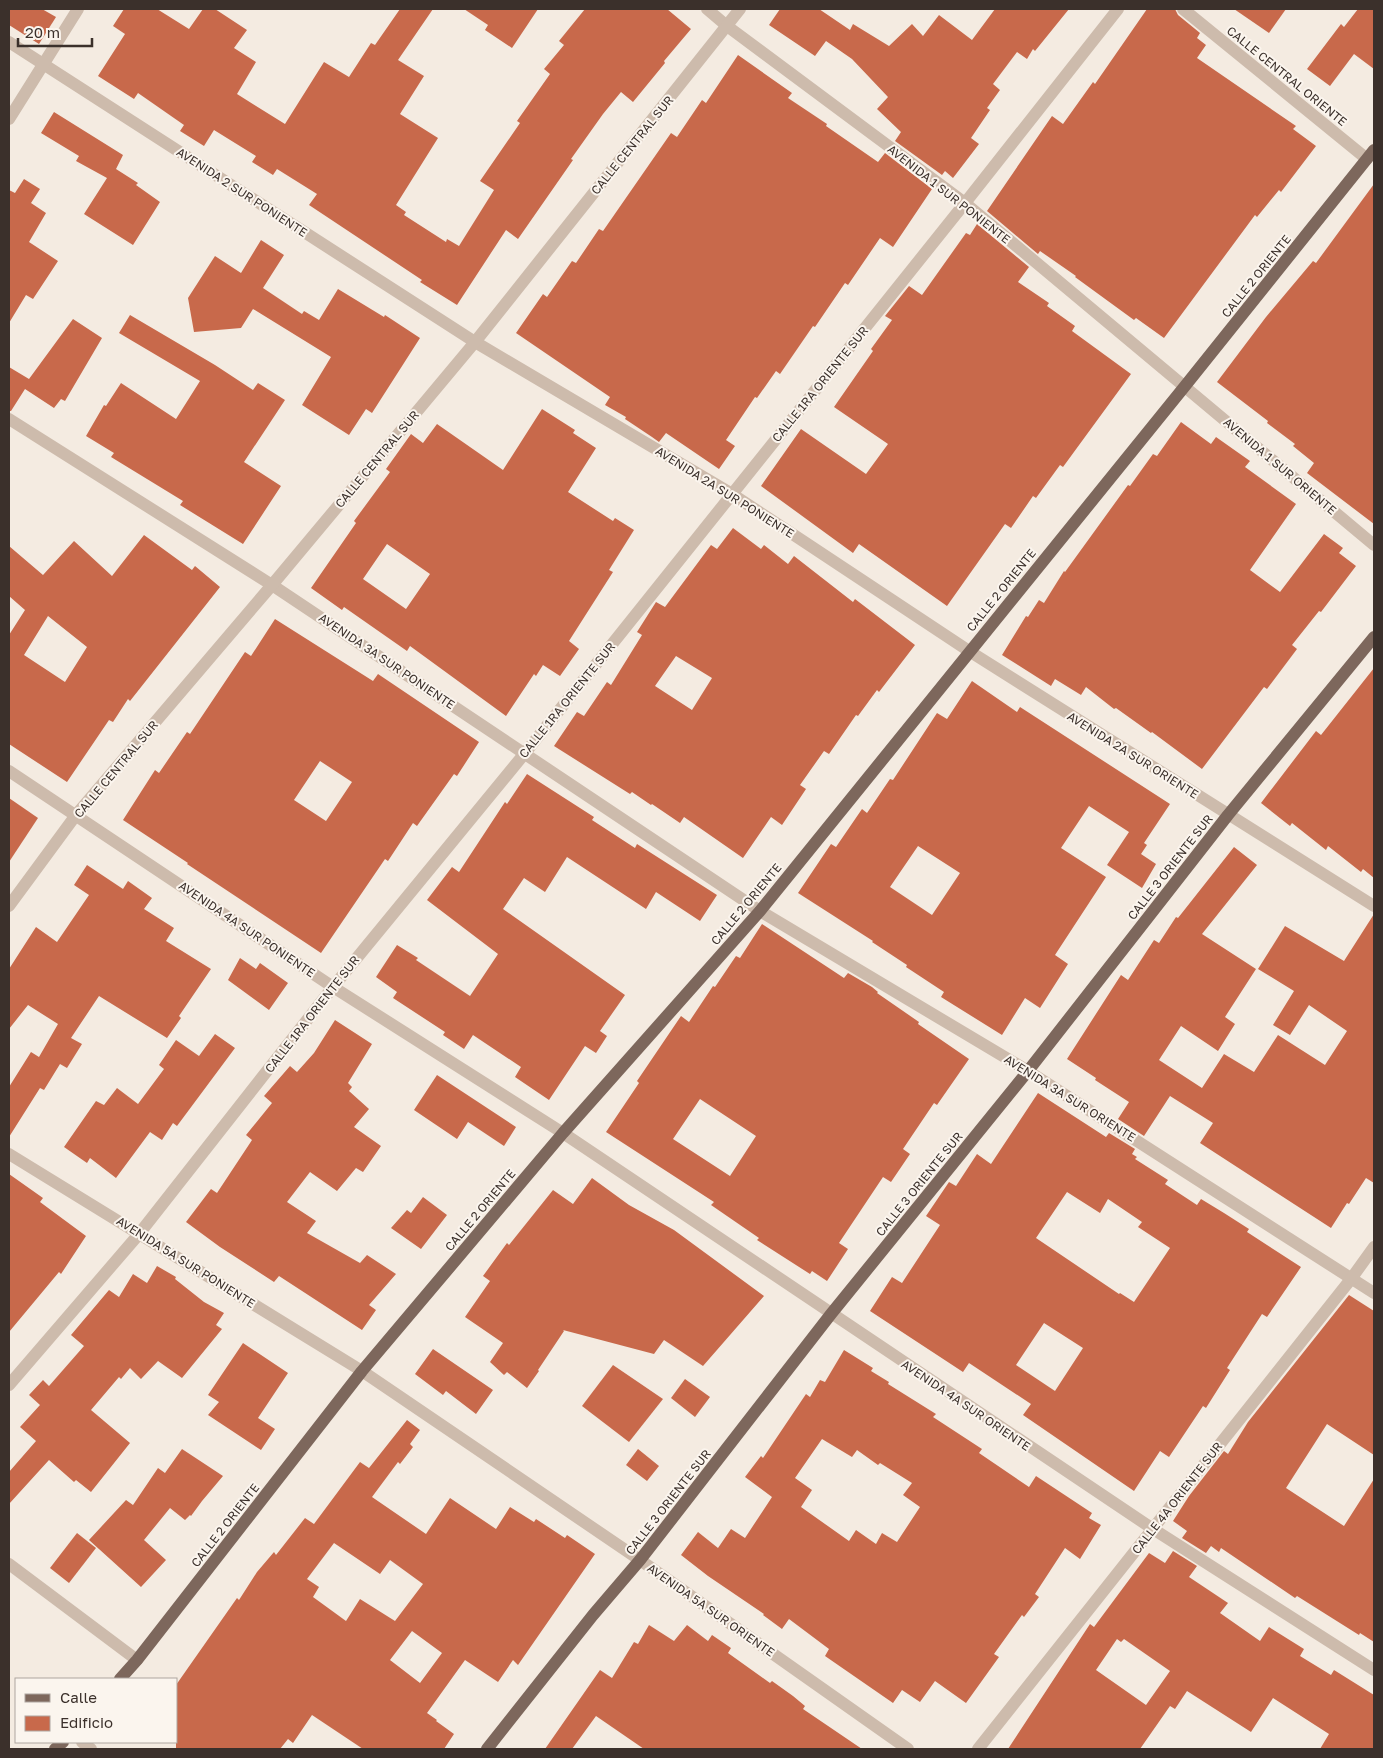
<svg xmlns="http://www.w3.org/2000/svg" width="1383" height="1758" font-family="'Golos Text',sans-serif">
<rect width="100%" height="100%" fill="#f4ebe1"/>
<g fill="#c8694b" fill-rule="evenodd">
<path d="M9 9H42L56 17 39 44 9 25Z"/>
<path d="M124 9H157L189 29 203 9H215L247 30 234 48 256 62 237 94 285 124 324 62 349 77 371 43 375 45 400 9H433L398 60 424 76 400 114 438 138 396 205 406 212 404 215 446 242 447 239 459 246 494 190 480 181 520 123 517 121 550 74 544 69 564 45 559 41 585 9H667L691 29 664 61 665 63 633 102 621 92 603 114 571 159 573 160 518 239 506 230 457 305 420 282 422 280 309 205 317 194 277 169 273 175 252 162 256 156 214 130 204 146 180 131 184 125 138 93 134 99 98 76 125 34 113 26Z"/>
<path d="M464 9H538L512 48 485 30 488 25Z"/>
<path d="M780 9H819L850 30 853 24 889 46 912 24 923 36 939 15 972 40 995 9H1069L1035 51 1033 49 1027 59 1017 52 993 84 1000 90 987 108 990 110 971 138 979 144 953 178 945 171 942 175 895 141 901 132 877 109 888 97 852 59 826 41 815 56 769 25Z"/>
<path d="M1147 9H1175L1178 15 1200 33 1197 38 1206 45 1197 58 1296 126 1293 129 1316 146 1281 192 1279 190 1257 217 1255 215 1164 338 1136 318 1134 320 1075 277 1076 276 1040 251 1038 254 987 211 1052 116 1063 124 1093 82 1095 84Z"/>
<path d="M1234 9H1286L1269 33Z"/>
<path d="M1358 9H1374V69L1354 54 1330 86 1307 69 1341 24 1344 27Z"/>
<path d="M738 55 792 93 788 98 827 124 826 126 878 162 885 153 932 189 893 247 880 238 848 285 845 283 815 327 813 326 780 374 776 371 757 398 755 397 726 440 735 446 719 469 666 433 659 442 652 437 625 419 626 417 605 405 610 397 516 333 543 294 547 297 572 261 576 263 599 229 603 231 671 133 677 137 702 100 706 103Z"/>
<path d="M54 112 123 155 116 169 138 183 136 185 160 202 133 245 84 214 107 178 76 161 79 156 41 133Z"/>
<path d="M24 179 40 189 31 203 46 213 29 242 58 261 33 299 26 295 9 323V190L15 193Z"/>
<path d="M1374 184V524L1307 473 1314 463 1293 446 1295 444 1267 423 1268 421 1217 382 1266 317 1313 261 1316 263Z"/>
<path d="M977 224 1029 267 1018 282 1049 303 1047 306 1075 326 1072 331 1131 374 1063 467 1060 465 1036 498 1033 496 1011 528 1005 524 947 606 859 544 853 553 761 486 801 429 866 474 888 444 834 407 873 351 871 349 892 320 885 316 909 286 922 295 966 233 970 235Z"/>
<path d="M261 240 284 255 263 288 302 314 304 311 319 320 338 289 384 317 385 315 420 338 372 413 366 409 349 435 302 405 331 357 253 309 241 328 194 332 188 298 215 256 241 273Z"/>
<path d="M130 315 215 365 253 390 258 383 285 400 244 462 281 486 243 544 180 505 183 501 111 457 114 453 86 436 104 405 106 406 121 383 176 419 200 381 119 333Z"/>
<path d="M73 319 102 338 65 401 61 399 54 408 25 389 11 411H9V367L29 379Z"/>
<path d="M542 409 575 430 573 433 596 448 568 492 613 521 615 518 634 530 609 570 613 572 569 641 579 649 560 676 543 665 536 676 534 674 506 716 410 646 407 651 344 607 342 610 311 588 356 523 354 521 390 472 386 469 411 434 423 443 437 424 503 470ZM387 544 430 574 406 609 363 579Z"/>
<path d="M1181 422 1211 444 1216 437 1250 461 1245 467 1296 504 1250 570 1280 592 1324 534 1343 548 1339 553 1356 566 1321 612 1319 611 1292 645 1297 649 1267 689 1264 687 1202 769 1152 732 1151 733 1116 708 1114 709 1086 687 1081 695 1055 679 1051 686 1002 655 1026 616 1028 617 1039 600 1044 603 1064 571 1065 572 1128 485 1130 486 1153 454 1157 456Z"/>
<path d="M733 528 761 549 764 545 788 564 794 556 853 602 855 599 915 645 879 692 877 690 858 716 856 715 829 754 824 751 800 785 806 789 782 825 771 817 743 858 684 817 680 823 652 804 651 805 632 792 630 794 554 746 577 712 584 716 607 682 611 685 642 635 637 632 656 602 665 607 711 545 717 549ZM676 656 712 678 692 710 655 686Z"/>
<path d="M144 535 192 570 195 566 220 587 130 701 128 699 113 722 109 720 67 782 9 744V635L25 610 9 596V546L43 575 74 541 112 576ZM48 616 87 647 65 682 24 655Z"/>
<path d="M275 619 373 681 378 674 479 742 457 776 454 774 417 826 413 823 388 861 385 859 321 953 187 864 188 863 123 820 155 770 159 773 187 732 190 734 245 652 251 656ZM320 761 352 782 326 821 294 800Z"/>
<path d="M1374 668V878L1363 869 1361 872 1328 846 1326 850 1292 823 1290 826 1261 803 1316 731 1321 735Z"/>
<path d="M972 681 1017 712 1020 707 1170 804 1144 843 1147 845 1141 854 1156 864 1142 888 1107 865 1129 832 1089 806 1061 848 1106 877 1055 955 1068 964 1040 1008 1025 998 1002 1035 941 997 944 992 906 967 907 965 872 942 873 941 798 893 831 844 836 847 862 809 867 813 890 779 893 780 937 713 947 719ZM918 846 960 873 932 915 890 887Z"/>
<path d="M527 774 594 817 592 820 635 848 637 844 717 895 700 921 656 892 646 909 567 857 545 892 524 878 503 909 625 995 600 1031 607 1036 596 1053 585 1046 549 1100 515 1077 521 1067 473 1035 464 1049 443 1035 445 1032 393 998 397 992 376 977 397 945 418 958 416 960 470 996 498 954 427 900 452 867 459 872 505 802 507 804Z"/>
<path d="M9 798 38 818 9 862Z"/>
<path d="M1234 847 1257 865 1202 934 1256 969 1225 1017 1235 1024 1218 1051 1181 1026 1159 1060 1202 1088 1224 1054 1254 1072 1278 1035 1325 1065 1347 1031 1309 1005 1290 1035 1273 1025 1294 991 1258 969 1285 926 1344 961 1374 914V1183L1366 1178 1349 1204 1347 1203 1331 1228 1200 1143 1213 1123 1170 1096 1144 1136 1118 1119 1129 1102 1095 1080 1096 1078 1067 1059 1121 975 1128 980 1154 940 1159 943 1176 917 1178 918Z"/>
<path d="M87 865 123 889 128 881 152 898 144 909 174 928 166 941 211 969 179 1016 181 1018 167 1038 99 996 71 1038 82 1044 67 1068 60 1064 44 1090 40 1088 9 1137V1087L31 1052 39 1057 58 1024 28 1005 9 1029V969L36 927 57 942 89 895 74 885Z"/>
<path d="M762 924 844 978 848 973 872 987 878 992 877 993 919 1022 918 1024 969 1059 937 1105 934 1103 903 1149 910 1154 891 1182 883 1177 839 1243 848 1249 827 1281 812 1271 810 1274 757 1240 759 1238 711 1205 714 1202 606 1132 639 1083 637 1081 681 1016 689 1022 713 986 715 987 736 956 740 958ZM700 1099 756 1136 730 1176 673 1139Z"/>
<path d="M240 958 256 969 260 963 288 983 269 1010 228 980Z"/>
<path d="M335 1020 372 1044 348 1083 352 1087 349 1091 369 1109 354 1127 381 1146 363 1172 356 1168 337 1191 310 1172 287 1202 316 1221 307 1233 360 1263 367 1255 396 1274 369 1305 376 1310 362 1330 279 1276 274 1282 220 1247 186 1222 211 1189 217 1193 252 1140 246 1135 272 1103 264 1096 290 1066 297 1072 314 1053Z"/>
<path d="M215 1034 235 1048 177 1126 173 1123 162 1140 150 1132 116 1178 90 1158 87 1163 64 1147 96 1101 104 1105 117 1088 138 1104 164 1069 159 1065 176 1040 199 1056Z"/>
<path d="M437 1075 516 1127 504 1146 468 1122 457 1139 414 1110Z"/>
<path d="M1038 1093 1106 1137 1109 1133 1135 1149 1132 1154 1137 1157 1135 1159 1168 1180 1165 1184 1197 1205 1201 1199 1224 1213 1249 1229 1247 1232 1301 1267 1267 1317 1262 1314 1227 1368 1230 1370 1206 1408 1203 1406 1169 1457 1160 1451 1134 1491 1023 1415 1031 1404 969 1363 963 1372 870 1311 892 1277 902 1283 940 1225 926 1216 949 1182 956 1186 977 1154 991 1164ZM1067 1192 1100 1213 1108 1199 1142 1222 1138 1227 1170 1248 1134 1302 1120 1293 1119 1294 1036 1238ZM1044 1323 1083 1348 1055 1391 1016 1365Z"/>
<path d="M9 1174 43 1198 40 1202 86 1236 61 1274 59 1272 9 1332Z"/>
<path d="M592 1178 629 1205 674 1230 764 1296 703 1366 664 1340 654 1354 563 1330 564 1331 538 1370 539 1371 527 1388 507 1372 504 1375 490 1362 503 1343 465 1317 490 1281 483 1276 507 1243 509 1245 553 1190 573 1204Z"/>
<path d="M423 1197 447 1215 421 1249 391 1228 407 1210 411 1213Z"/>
<path d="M157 1266 176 1277 175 1279 204 1302 224 1313 216 1325 222 1329 182 1378 158 1361 141 1379 130 1368 121 1379 119 1377 91 1410 130 1443 91 1492 76 1480 74 1482 49 1460 9 1504V1472L36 1441 20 1427 40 1405 29 1395 43 1380 49 1386 84 1346 71 1335 109 1290 119 1297 133 1274 147 1283Z"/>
<path d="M1349 1295 1374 1311V1455L1327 1424 1286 1488 1344 1526 1374 1479V1642L1360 1633 1359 1635 1297 1596 1295 1598 1221 1548 1219 1552 1211 1546 1206 1553 1182 1538 1187 1531 1173 1521 1189 1496 1224 1451 1228 1454 1248 1422Z"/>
<path d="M243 1343 288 1373 258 1418 275 1429 261 1450 208 1415 219 1402 208 1395Z"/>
<path d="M433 1349 493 1390 476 1414 446 1391 443 1395 415 1374Z"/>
<path d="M844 1350 873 1368 871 1371 889 1382 888 1384 936 1414 933 1417 982 1449 979 1453 1029 1487 1036 1476 1092 1513 1089 1518 1101 1525 1080 1559 1065 1548 1035 1594 1039 1597 1024 1617 1022 1615 994 1654 999 1657 966 1703 935 1681 920 1702 902 1690 893 1703 825 1656 829 1649 789 1619 782 1629 763 1615 764 1614 708 1576 681 1555 698 1532 718 1548 731 1529 745 1538 772 1497 745 1477 761 1456 763 1458 806 1394 810 1397 820 1380 825 1382ZM822 1439 852 1457 857 1450 878 1465 880 1463 912 1483 903 1495 920 1507 897 1542 882 1533 876 1544 856 1530 849 1541 801 1507 812 1490 795 1478Z"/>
<path d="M613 1365 663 1399 629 1442 582 1406Z"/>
<path d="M685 1379 710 1397 695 1417 671 1398Z"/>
<path d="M407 1420 420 1430 410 1444 413 1447 400 1464 398 1462 372 1497 426 1534 450 1498 496 1529 510 1507 534 1522 536 1519 565 1538 567 1535 595 1554 518 1665 513 1660 498 1682 465 1660 427 1713 437 1720 436 1721 454 1734 444 1749H363L312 1715 293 1743 288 1739 280 1749H176V1685L237 1598 239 1600 257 1572 274 1552 276 1555 305 1518 314 1524 360 1462 369 1468ZM334 1543 380 1574 390 1560 423 1584 395 1621 360 1599 346 1621 313 1597 319 1587 307 1579ZM412 1631 442 1653 420 1683 390 1660Z"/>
<path d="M182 1449 223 1476 202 1501 191 1516 190 1515 185 1520 170 1508 144 1540 166 1560 141 1587 89 1540 126 1500 133 1505 158 1468 165 1473Z"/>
<path d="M638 1449 659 1466 647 1481 626 1465Z"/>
<path d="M77 1533 96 1548 69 1583 50 1568Z"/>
<path d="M1173 1551 1197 1566 1189 1577 1228 1603 1220 1613 1260 1641 1269 1627 1304 1649 1300 1656 1331 1675 1334 1670 1374 1695V1749H1320L1329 1734 1273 1698 1251 1732 1187 1691 1175 1709 1170 1706 1140 1749H1008L1090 1624 1094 1627 1149 1553 1165 1563ZM1117 1639 1121 1642 1124 1639 1170 1671 1146 1705 1096 1670Z"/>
<path d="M649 1625 674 1641 687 1625 708 1641 712 1635 731 1648 728 1653 770 1683 772 1681 793 1696 805 1706 803 1709 862 1749H644L596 1716 572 1749H545L600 1670 612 1678 634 1642 638 1644Z"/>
</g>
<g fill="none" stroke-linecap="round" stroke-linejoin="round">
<g stroke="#cdbbac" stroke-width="12">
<path d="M707 9 727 26 965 203 1374 545"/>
<path d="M1183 9 1367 159"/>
<path d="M9 42 475 342 732 494 969 651 1374 906"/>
<path d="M9 119 78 9"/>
<path d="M9 419 272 585 760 911 1028 1071 1374 1293"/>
<path d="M9 771 333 987 563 1133 1153 1529 1374 1670"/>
<path d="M9 906 76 815 272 585 475 342 740 9"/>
<path d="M9 1154 362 1371 640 1560 908 1749"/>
<path d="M9 1385 139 1234 333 987 525 753 965 203 1118 9"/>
<path d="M9 1564 137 1660"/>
<path d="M82 1742 91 1749"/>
<path d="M978 1749 1351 1279 1374 1247"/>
</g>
<g stroke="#7d675c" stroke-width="12">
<path d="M120 1679 137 1660 362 1371 563 1133 760 911 1185 386 1374 150"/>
<path d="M55 1749 63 1742"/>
<path d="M487 1749 593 1615 640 1560 831 1314 1028 1071 1228 815 1374 637"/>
</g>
</g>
<g text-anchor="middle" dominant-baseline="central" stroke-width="4" stroke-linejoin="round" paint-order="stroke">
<g font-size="12" fill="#3b302b" stroke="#fbf5ee">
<text transform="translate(1287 76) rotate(39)">CALLE CENTRAL ORIENTE</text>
<text transform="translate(632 145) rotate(-51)">CALLE CENTRAL SUR</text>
<text transform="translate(242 192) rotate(33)">AVENIDA 2 SUR PONIENTE</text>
<text transform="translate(949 194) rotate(38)">AVENIDA 1 SUR PONIENTE</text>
<text transform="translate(1256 276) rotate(-51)">CALLE 2 ORIENTE</text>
<text transform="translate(820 384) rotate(-51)">CALLE 1RA ORIENTE SUR</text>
<text transform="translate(377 459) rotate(-50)">CALLE CENTRAL SUR</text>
<text transform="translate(1280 466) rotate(40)">AVENIDA 1 SUR ORIENTE</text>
<text transform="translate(725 492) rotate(32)">AVENIDA 2A SUR PONIENTE</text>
<text transform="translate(1001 590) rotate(-51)">CALLE 2 ORIENTE</text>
<text transform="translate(387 661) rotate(34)">AVENIDA 3A SUR PONIENTE</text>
<text transform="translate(567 700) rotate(-51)">CALLE 1RA ORIENTE SUR</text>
<text transform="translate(1133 755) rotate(32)">AVENIDA 2A SUR ORIENTE</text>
<text transform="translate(116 769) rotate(-50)">CALLE CENTRAL SUR</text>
<text transform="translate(1170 867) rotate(-52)">CALLE 3 ORIENTE SUR</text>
<text transform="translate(746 904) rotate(-50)">CALLE 2 ORIENTE</text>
<text transform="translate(247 929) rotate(34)">AVENIDA 4A SUR PONIENTE</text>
<text transform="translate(312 1014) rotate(-52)">CALLE 1RA ORIENTE SUR</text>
<text transform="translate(1070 1098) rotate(32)">AVENIDA 3A SUR ORIENTE</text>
<text transform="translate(919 1184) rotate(-51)">CALLE 3 ORIENTE SUR</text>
<text transform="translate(480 1210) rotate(-50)">CALLE 2 ORIENTE</text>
<text transform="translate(186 1262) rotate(32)">AVENIDA 5A SUR PONIENTE</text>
<text transform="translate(966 1405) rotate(34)">AVENIDA 4A SUR ORIENTE</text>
<text transform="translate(1177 1498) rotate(-52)">CALLE 4A ORIENTE SUR</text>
<text transform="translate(668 1502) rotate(-52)">CALLE 3 ORIENTE SUR</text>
<text transform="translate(225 1525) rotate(-52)">CALLE 2 ORIENTE</text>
<text transform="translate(711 1610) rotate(35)">AVENIDA 5A SUR ORIENTE</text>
</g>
</g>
<rect width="1383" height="1758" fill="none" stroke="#3b302b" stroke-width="20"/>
<rect x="15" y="1678" width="162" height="65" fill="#fbf5ee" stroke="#aea6a0"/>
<rect x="25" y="1694" width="25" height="8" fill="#7d675c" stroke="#aea6a0"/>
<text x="60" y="1703" font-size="15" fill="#3b302b">Calle</text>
<rect x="25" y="1716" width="25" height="15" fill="#c8694b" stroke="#aea6a0"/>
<text x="60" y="1728" font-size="15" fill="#3b302b">Edificio</text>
<path d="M18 38v8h74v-8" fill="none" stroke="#3b302b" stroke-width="2.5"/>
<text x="25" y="38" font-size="15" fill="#3b302b" stroke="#fbf5ee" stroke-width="4" paint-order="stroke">20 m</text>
</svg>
